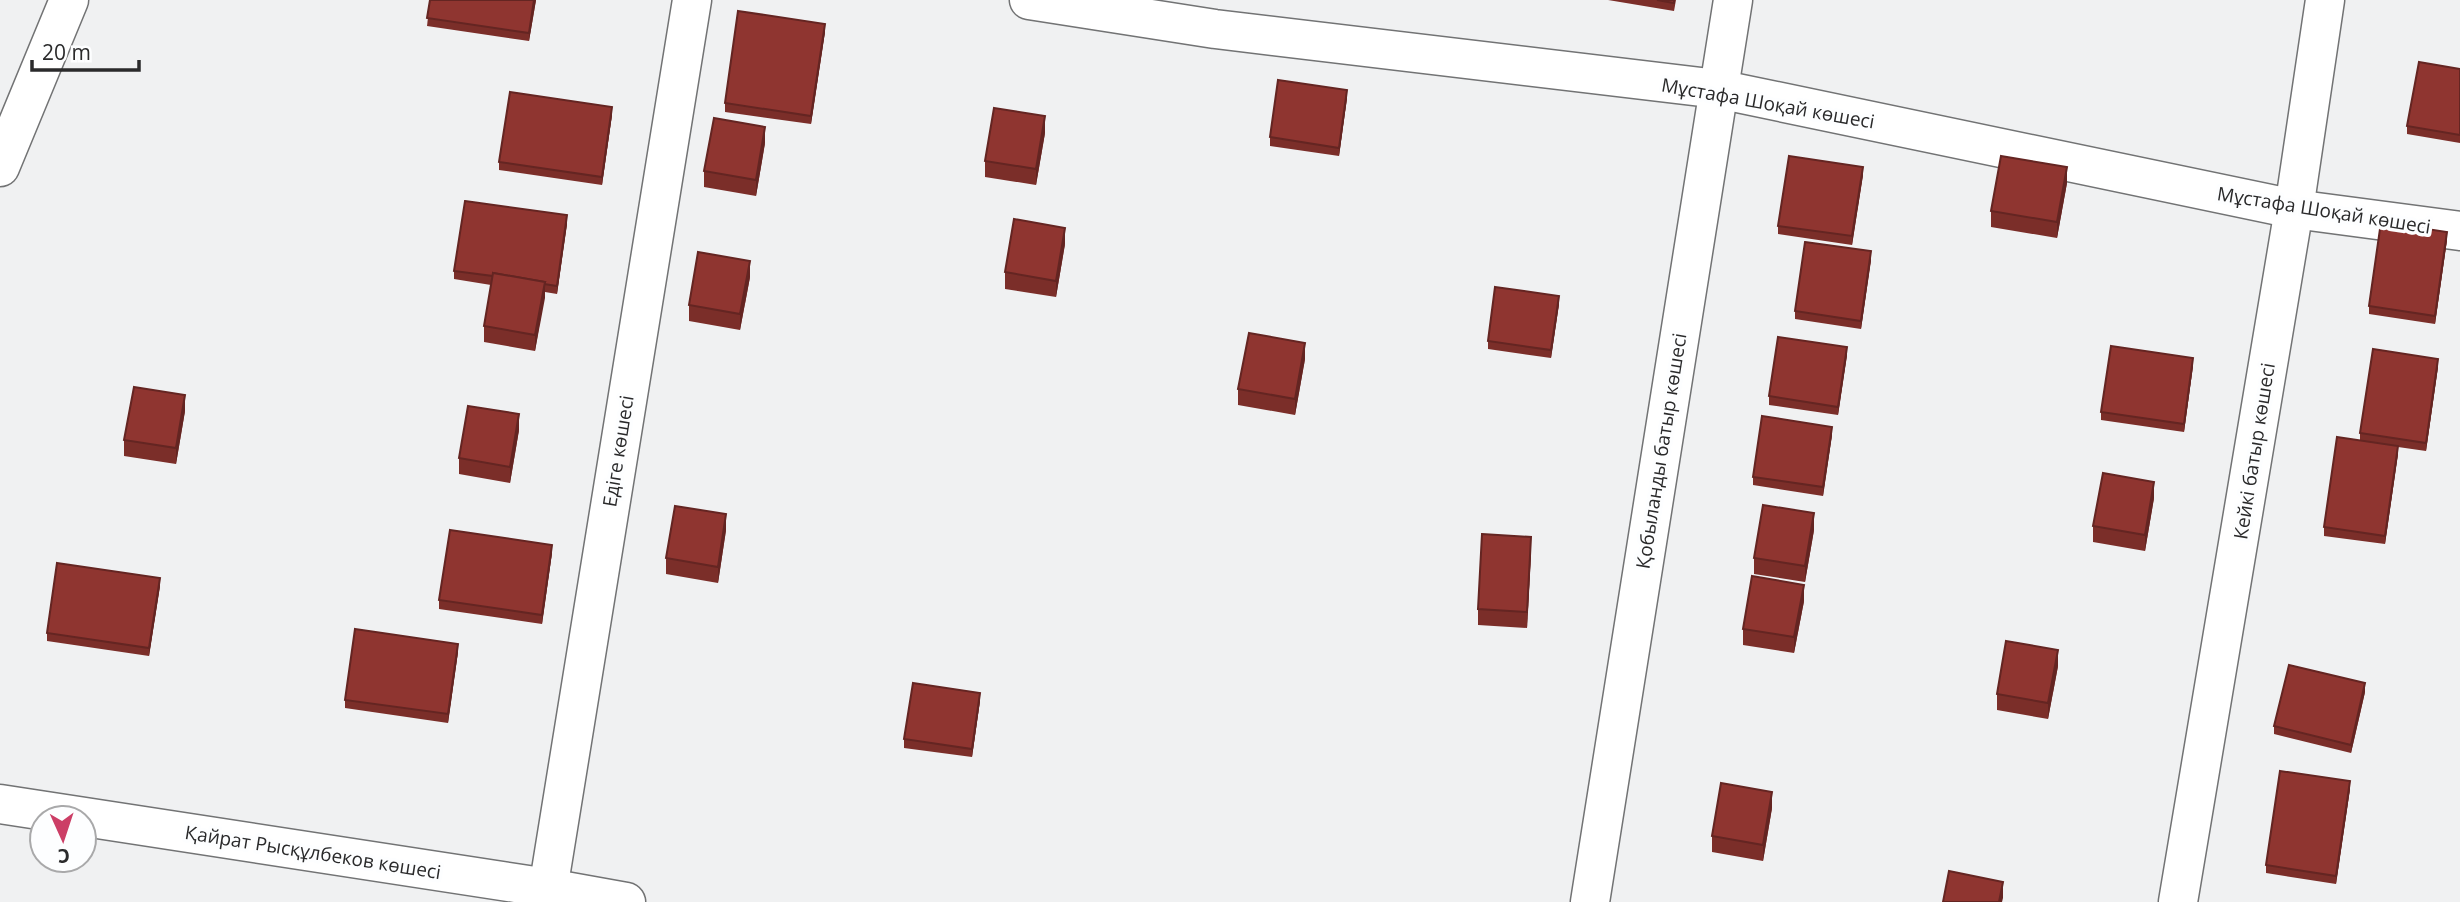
<svg xmlns="http://www.w3.org/2000/svg" width="2460" height="902" font-family="'Open Sans',sans-serif">
<rect width="100%" height="100%" fill="#f0f1f2"/>
<g fill="none" stroke-linecap="round" stroke-linejoin="round">
<defs>
<g id="minor">
<path d="M1029 0 1215 29 1718 89 2294 209 2460 231"/>
<path d="M0 167 69 0"/>
<path d="M0 804 548 888 626 902"/>
<path d="M546 902 692 0"/>
<path d="M1590 902 1733 0"/>
<path d="M2178 902 2294 209 2325 0"/>
</g>
</defs>
<use href="#minor" stroke="#727374" stroke-width="41"/>
<use href="#minor" stroke="#fff" stroke-width="38"/>
</g>
<g fill="#7b2e29">
<path d="M430 0H536L529 41 427 26Z"/>
<path d="M1608 0H1676L1674 11Z"/>
<path d="M825 32 811 124 725 112V103Z"/>
<path d="M2460 69V143L2407 134V126Z"/>
<path d="M1347 98 1339 156 1270 146V137Z"/>
<path d="M612 115 602 185 499 170V162Z"/>
<path d="M1045 133 1036 185 985 177V161Z"/>
<path d="M765 143 756 196 704 187V171Z"/>
<path d="M1863 175 1852 245 1778 234V226Z"/>
<path d="M2067 183 2057 238 1991 227V211Z"/>
<path d="M567 224 557 294 545 292 535 351 484 342V326L491 285 454 279V271Z"/>
<path d="M2447 240 2435 324 2369 314V306Z"/>
<path d="M1065 244 1056 297 1005 289V272Z"/>
<path d="M1871 260 1861 329 1795 319V311Z"/>
<path d="M750 277 740 330 689 321V305Z"/>
<path d="M1559 304 1551 358 1488 349V341Z"/>
<path d="M1847 355 1838 415 1769 405V396Z"/>
<path d="M1305 359 1295 415 1238 405V389Z"/>
<path d="M2193 366 2184 432 2101 420V412Z"/>
<path d="M2438 367 2426 451 2398 447V454L2385 544 2324 536V527L2360 440V433Z"/>
<path d="M185 411 176 464 124 456V440Z"/>
<path d="M519 430 510 483 459 474V458Z"/>
<path d="M1832 435 1823 496 1753 485V477Z"/>
<path d="M2154 498 2145 551 2093 542V526Z"/>
<path d="M726 530 718 583 666 574V558Z"/>
<path d="M1814 530 1805 582 1754 574V558Z"/>
<path d="M552 553 542 624 439 609V600Z"/>
<path d="M1531 553 1527 628 1478 625V609Z"/>
<path d="M160 586 149 656 47 641V633Z"/>
<path d="M1804 601 1794 653 1743 645V629Z"/>
<path d="M458 652 448 723 345 708V700Z"/>
<path d="M2058 666 2048 719 1997 710V694Z"/>
<path d="M2365 692 2351 753 2274 734V726Z"/>
<path d="M980 701 972 757 904 748V739Z"/>
<path d="M2350 789 2336 884 2266 873V865Z"/>
<path d="M1772 808 1763 861 1712 852V836Z"/>
</g>
<g fill="#642522">
<path d="M534 0H536L529 41V33Z"/>
<path d="M825 24V32L811 124V116Z"/>
<path d="M1347 90V98L1339 156V148Z"/>
<path d="M612 107V115L602 185V177Z"/>
<path d="M1045 116V133L1036 185V169Z"/>
<path d="M765 127V143L756 196V180Z"/>
<path d="M1863 167V175L1852 245V236Z"/>
<path d="M2067 167V183L2057 238V222Z"/>
<path d="M567 215V224L557 294V286Z"/>
<path d="M1065 228V244L1056 297V281Z"/>
<path d="M2447 232V240L2435 324V316Z"/>
<path d="M1871 251V260L1861 329V321Z"/>
<path d="M750 261V277L740 330V314Z"/>
<path d="M545 282V298L535 351V335Z"/>
<path d="M1559 296V304L1551 358V350Z"/>
<path d="M1305 343V359L1295 415V399Z"/>
<path d="M1847 347V355L1838 415V407Z"/>
<path d="M2193 358V366L2184 432V424Z"/>
<path d="M2438 359V367L2426 451V443Z"/>
<path d="M185 395V411L176 464V448Z"/>
<path d="M519 414V430L510 483V467Z"/>
<path d="M1832 427V435L1823 496V487Z"/>
<path d="M2398 446V454L2385 544V536Z"/>
<path d="M2154 482V498L2145 551V535Z"/>
<path d="M1814 513V530L1805 582V566Z"/>
<path d="M726 514V530L718 583V567Z"/>
<path d="M1531 537V553L1527 628V612Z"/>
<path d="M552 545V553L542 624V615Z"/>
<path d="M160 578V586L149 656V648Z"/>
<path d="M1804 585V601L1794 653V637Z"/>
<path d="M458 644V652L448 723V714Z"/>
<path d="M2058 650V666L2048 719V703Z"/>
<path d="M2365 683V692L2351 753V745Z"/>
<path d="M980 693V701L972 757V749Z"/>
<path d="M2350 781V789L2336 884V876Z"/>
<path d="M1772 792V808L1763 861V845Z"/>
<path d="M2003 882V898L2002 902H1999Z"/>
</g>
<g fill="#8f3530" stroke="#642522" stroke-width="2">
<path d="M430 0H534L529 33 427 18Z"/>
<path d="M1657 0H1674V3Z"/>
<path d="M738 11 825 24 811 116 725 103Z"/>
<path d="M2419 62 2460 69V135L2407 126Z"/>
<path d="M1278 80 1347 90 1339 148 1270 137Z"/>
<path d="M510 92 612 107 602 177 499 162Z"/>
<path d="M994 108 1045 116 1036 169 985 161Z"/>
<path d="M714 118 765 127 756 180 704 171Z"/>
<path d="M1789 156 1863 167 1852 236 1778 226Z"/>
<path d="M2001 156 2067 167 2057 222 1991 211Z"/>
<path d="M465 201 567 215 557 286 544 284 545 282 493 273V276L454 271Z"/>
<path d="M1014 219 1065 228 1056 281 1005 272Z"/>
<path d="M2381 222 2447 232 2435 316 2369 306Z"/>
<path d="M1805 242 1871 251 1861 321 1795 311Z"/>
<path d="M698 252 750 261 740 314 689 305Z"/>
<path d="M493 273 545 282 535 335 484 326Z"/>
<path d="M1495 287 1559 296 1551 350 1488 341Z"/>
<path d="M1249 333 1305 343 1295 399 1238 389Z"/>
<path d="M1778 337 1847 347 1838 407 1769 396Z"/>
<path d="M2111 346 2193 358 2184 424 2101 412Z"/>
<path d="M2373 349 2438 359 2426 443 2360 433Z"/>
<path d="M134 387 185 395 176 448 124 440Z"/>
<path d="M468 406 519 414 510 467 459 458Z"/>
<path d="M1762 416 1832 427 1823 487 1753 477Z"/>
<path d="M2337 437 2398 446 2385 536 2324 527Z"/>
<path d="M2103 473 2154 482 2145 535 2093 526Z"/>
<path d="M1763 505 1814 513 1805 566 1754 558Z"/>
<path d="M675 506 726 514 718 567 666 558Z"/>
<path d="M450 530 552 545 542 615 439 600Z"/>
<path d="M1482 534 1531 537 1527 612 1478 609Z"/>
<path d="M57 563 160 578 149 648 47 633Z"/>
<path d="M1752 576 1804 585 1794 637 1743 629Z"/>
<path d="M355 629 458 644 448 714 345 700Z"/>
<path d="M2006 641 2058 650 2048 703 1997 694Z"/>
<path d="M2289 665 2365 683 2351 745 2274 726Z"/>
<path d="M913 683 980 693 972 749 904 739Z"/>
<path d="M2280 771 2350 781 2336 876 2266 865Z"/>
<path d="M1721 783 1772 792 1763 845 1712 836Z"/>
<path d="M1949 871 2003 882 1999 902H1943Z"/>
</g>
<g text-anchor="middle" dominant-baseline="central" stroke-width="7" stroke-linejoin="round" paint-order="stroke">
<g font-size="19" fill="#2a2a2b" stroke="#fdfeff">
<text transform="translate(1768 103) rotate(10)">Мұстафа Шоқай көшесі</text>
<text transform="translate(2324 210) rotate(9)">Мұстафа Шоқай көшесі</text>
<text transform="translate(618 451) rotate(-81)">Едіге көшесі</text>
<text transform="translate(1661 451) rotate(-81)">Қобыланды батыр көшесі</text>
<text transform="translate(2254 451) rotate(-81)">Кейкі батыр көшесі</text>
<text transform="translate(313 852) rotate(9)">Қайрат Рысқұлбеков көшесі</text>
</g>
</g>
<g transform="translate(63 839) rotate(177)"><circle r="33" fill="#fdfeff" stroke="#a9a9aa" stroke-width="2"/>
<path d="M0-5L12 26L0 18L-12 26Z" fill="#cc3e66"/>
<text y="-10" font-size="19" font-weight="bold" text-anchor="middle" fill="#2a2a2b">С</text>
</g>
<path d="M32 60v10h107v-10" fill="none" stroke="#2a2a2b" stroke-width="3.5"/>
<text x="42" y="60" font-size="21" fill="#2a2a2b" stroke="#fdfeff" stroke-width="5" paint-order="stroke">20 m</text>
</svg>
